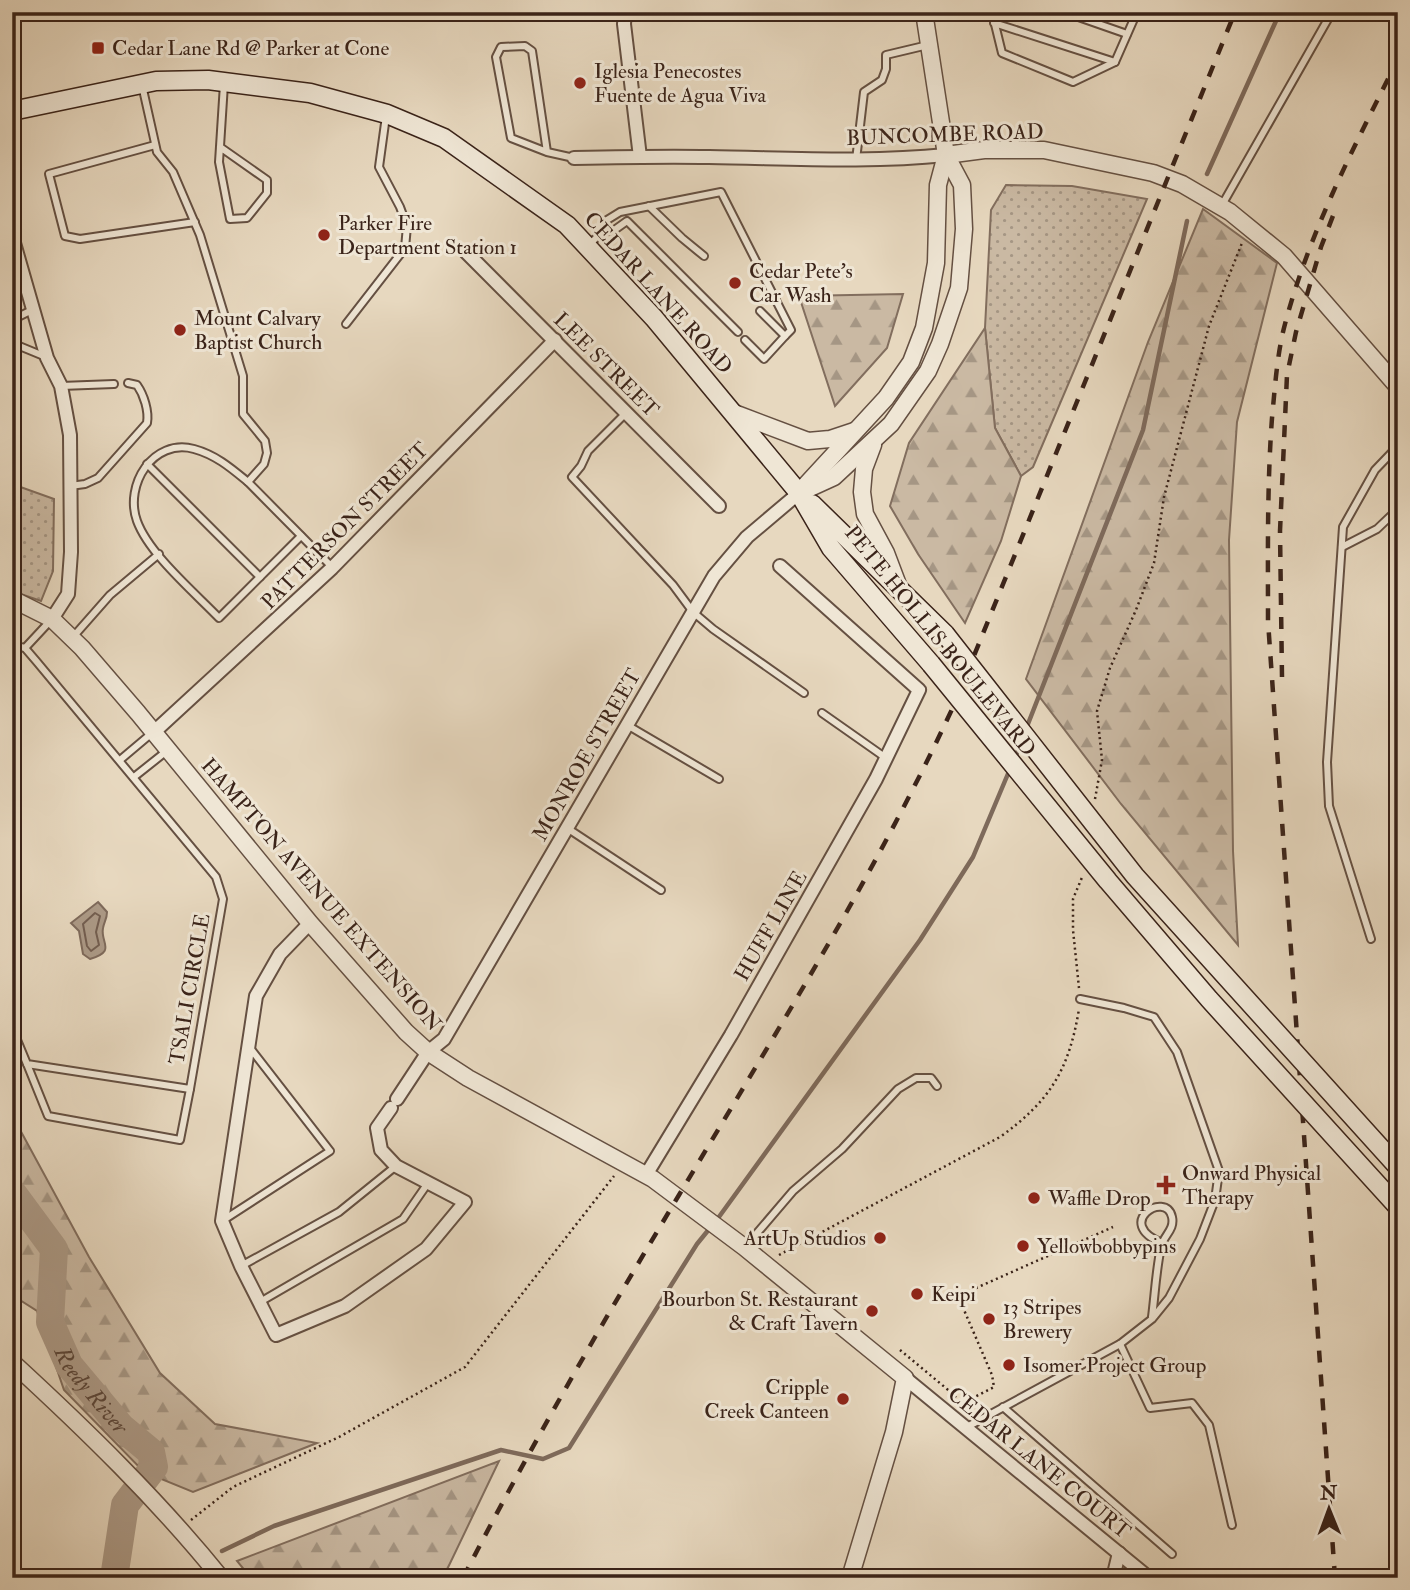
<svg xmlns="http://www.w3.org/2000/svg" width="1410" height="1590" font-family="'IM FELL Double Pica',serif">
<defs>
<pattern id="grass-dots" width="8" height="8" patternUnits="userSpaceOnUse" patternTransform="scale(1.75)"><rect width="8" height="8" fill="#cab9a3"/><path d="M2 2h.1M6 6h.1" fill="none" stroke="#a59684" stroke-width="1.8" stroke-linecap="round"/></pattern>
<pattern id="forest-firs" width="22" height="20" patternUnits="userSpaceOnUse" patternTransform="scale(1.75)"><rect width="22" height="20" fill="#cab9a3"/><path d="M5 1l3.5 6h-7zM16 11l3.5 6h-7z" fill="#a59684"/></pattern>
</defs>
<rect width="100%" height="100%" fill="#e7d8bf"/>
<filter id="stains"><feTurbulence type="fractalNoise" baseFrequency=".00286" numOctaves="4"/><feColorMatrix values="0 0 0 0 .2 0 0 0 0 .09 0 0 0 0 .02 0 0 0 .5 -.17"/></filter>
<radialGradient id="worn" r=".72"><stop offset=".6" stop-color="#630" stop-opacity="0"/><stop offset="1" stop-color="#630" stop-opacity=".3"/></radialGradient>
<g fill="url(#grass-dots)" stroke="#826e5e" stroke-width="2">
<path d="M1006 185 1072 186 1147 199 1033 467 1021 476 995 428 985 328 991 210Z"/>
<path d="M12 484 54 499 53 571 41 601 12 591Z"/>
</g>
<g fill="url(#forest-firs)" stroke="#826e5e" stroke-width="2">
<path d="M1203 209 1277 263 1237 422 1229 540 1233 851 1238 945 1121 804 1026 679 1148 342Z"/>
<path d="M903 294 887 348 835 406 799 296Z"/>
<path d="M985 328 995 428 1021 476 1001 541 965 623 918 554 890 506 909 443Z"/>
<path d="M12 1115 89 1257 160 1373 215 1424 317 1443 193 1492 144 1472 64 1390 37 1311 12 1295Z"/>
<path d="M499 1461 443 1578H251L237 1561Z"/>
</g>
<path fill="#ac9a87" stroke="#7e6a5b" stroke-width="2" d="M98 902 107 912C107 919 104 922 103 928 100 943 117 951 90 959L83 954 79 931 71 923Z"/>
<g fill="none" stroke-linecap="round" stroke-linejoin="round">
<path stroke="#735e50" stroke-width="2" d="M95 913 100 916 96 932 99 945 91 951 87 946 83 924Z"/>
<g stroke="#7e6a5b" stroke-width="4.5">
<path d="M1207 174 1280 12"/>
<path d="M1026 729 1143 430 1187 221"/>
<path d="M1015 758 1022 740"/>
<path d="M716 1221 920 940 973 857 1010 769"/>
<path d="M222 1551 274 1526 501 1450 543 1459 569 1448 697 1244 710 1228"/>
<path d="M117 1578 129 1573 160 1576 185 1571"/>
</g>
<path stroke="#ac9a87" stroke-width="28" id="s1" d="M12 1192 54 1249 50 1322 69 1365 121 1427 151 1452 154 1467 125 1505 114 1578"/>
<defs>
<g id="service">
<path d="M992 12 1002 53 1073 82 1115 62 1137 12"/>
<path d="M1064 12 1127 34"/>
<path d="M994 23 1115 62"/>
<path d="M142 85 157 152 173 172 200 235 243 376V414L265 441 267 453 264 464 248 482 332 567"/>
<path d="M155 145 49 174 65 236 80 239 195 222"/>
<path d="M220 147 267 180V193L247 218 230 219 219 162 224 84"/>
<path d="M547 152 532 51 525 46 501 47 496 57 511 138 547 152 574 158"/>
<path d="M856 160 864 92 882 80 886 69V55L928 45"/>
<path d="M1222 205 1332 12"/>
<path d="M649 206 682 238 704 256"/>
<path d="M604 230 613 231 627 221 738 332"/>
<path d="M589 245 604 230 607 220 620 212 721 192 791 330 785 336"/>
<path d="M12 320 32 310"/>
<path d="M346 324 405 248 407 226 400 207 379 167 386 116"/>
<path d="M745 340 764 359 785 336 760 311"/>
<path d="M12 343 46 357"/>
<path d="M61 386 114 384"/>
<path d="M627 412 588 451 581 466 572 477 673 585 693 612 713 629 804 693"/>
<path d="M147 464 260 577"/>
<path d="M248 482C231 468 216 455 194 449 153 438 124 485 137 521 149 554 194 592 219 618L301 536"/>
<path d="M70 486 85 484 98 478 147 423C149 411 144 395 137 385L128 383"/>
<path d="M1342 547 1377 529 1398 509"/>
<path d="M73 637 110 595 159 554"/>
<path d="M12 645 25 648 37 662 216 877 223 899 190 1089 27 1064 12 1028"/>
<path d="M25 648 52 619"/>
<path d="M822 713 886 758"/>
<path d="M627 725 719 779"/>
<path d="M120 760 152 733"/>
<path d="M134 777 168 750"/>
<path d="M567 828 661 890"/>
<path d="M12 926 16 938 12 976"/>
<path d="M1371 939 1329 806 1327 762 1343 527 1375 470 1398 446"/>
<path d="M27 1064 48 1116 180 1140 190 1089"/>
<path d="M222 1221 330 1151 250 1048"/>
<path d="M746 1246 793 1191 842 1149 898 1089 916 1078H931L937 1086"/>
<path d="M241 1266 339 1212 396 1166"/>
<path d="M260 1302 403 1219 428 1183"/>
<path d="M1152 1317C1155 1294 1156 1270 1161 1247 1163 1236 1175 1230 1172 1217 1166 1190 1113 1223 1162 1243"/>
<path d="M1120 1344 1150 1408 1192 1403 1209 1425 1232 1525"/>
<path d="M1003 1407 1172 1554"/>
<path d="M967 1427 1120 1344 1152 1319 1169 1298 1200 1239 1215 1200 1219 1171 1177 1052 1154 1017 1124 1008 1080 999"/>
<path d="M1393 1578 1398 1552"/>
</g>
<g id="minor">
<path d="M625 12 624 24 640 157"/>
<path d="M574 158C619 157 664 156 709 157 788 158 867 163 946 155"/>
<path d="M12 236 47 358 61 386 70 435 71 552 68 594 52 619"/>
<path d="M465 251 719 506"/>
<path d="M154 732 332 568 555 340"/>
<path d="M310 923 280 954 256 996 222 1221 241 1266 276 1335 345 1306 426 1249 465 1202 396 1166 381 1150 377 1128 391 1108"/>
<path d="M397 1099 428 1052 444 1039 714 576 747 537 799 493"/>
<path d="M646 1175 731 1035 876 779 919 690 780 566"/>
<path d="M905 1378 1149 1578"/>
<path d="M1113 1578 1119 1553"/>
</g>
<g id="tertiary">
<path d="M946 155 984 150H1044L1153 173 1182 184 1230 212 1284 256 1398 387"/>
<path d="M734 413 808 441 830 439 854 431"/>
<path d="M873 445 864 469 862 492 865 514 886 553 900 590"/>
<path d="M803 488 886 398 911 362 924 328 936 263 938 185 946 155"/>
<path d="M799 493 834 477 891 424 928 371 940 344 959 288 964 229 962 185 946 155 924 12"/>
<path d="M12 599 52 619 82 648 138 713 310 923 406 1032 428 1052 468 1078 653 1179 744 1247 905 1378 894 1432 850 1578"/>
<path d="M12 1362C86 1430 158 1500 221 1578"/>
</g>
<g id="secondary">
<path d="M12 111 156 81 208 80 310 93 387 114 444 138 567 225 654 318 799 493 831 548 931 664"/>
<path d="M812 504 945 634"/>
</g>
</defs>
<use href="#service" stroke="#655042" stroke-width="10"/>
<use href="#minor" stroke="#655042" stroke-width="16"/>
<use href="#tertiary" stroke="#655042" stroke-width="19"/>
<use href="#secondary" stroke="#3a2319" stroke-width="21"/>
<g stroke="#3a2319" stroke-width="2.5" stroke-dasharray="2 3.5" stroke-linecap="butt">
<path d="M1095 799 1102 760 1097 711 1110 668 1136 610 1154 563 1164 497 1209 326 1242 243"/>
<path d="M1079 988 1073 930V899L1083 875"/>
<path d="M779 1255 1000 1137C1050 1101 1069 1070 1079 1009"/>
<path d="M900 1350 953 1394 961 1404 994 1387 992 1375 958 1296 1113 1227"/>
<path d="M191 1520 233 1487 339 1437 465 1367 614 1176"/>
</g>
<use href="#service" stroke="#efe6d5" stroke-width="6"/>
<use href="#minor" stroke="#efe6d5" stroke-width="12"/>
<use href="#tertiary" stroke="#efe6d5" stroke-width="16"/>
<use href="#secondary" stroke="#efe6d5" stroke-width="18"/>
<g stroke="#3a2319" stroke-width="4.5" stroke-dasharray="12 12" stroke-linecap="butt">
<path d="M1282 677 1280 531 1287 375 1296 332 1321 247 1336 208"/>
<path d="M463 1578C530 1447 604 1320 679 1195 775 1034 875 875 954 705L1235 12"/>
<path d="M1335 1578 1268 621C1268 553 1267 486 1272 418 1275 387 1277 354 1285 324 1310 230 1355 145 1398 59"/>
</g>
<defs>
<g id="secondary-bridge">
<path d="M945 634 1135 876 1398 1167"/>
<path d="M931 664 1108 881 1209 999 1398 1207"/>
</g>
</defs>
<use href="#secondary-bridge" stroke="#3a2319" stroke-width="21" stroke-linecap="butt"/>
<use href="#secondary-bridge" stroke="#efe6d5" stroke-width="18"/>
</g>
<g fill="#8f2418" stroke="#efe6d5" stroke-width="2.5">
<rect x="91" y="41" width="14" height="14" rx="3.5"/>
<circle cx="580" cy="83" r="7"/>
<circle cx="324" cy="235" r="7"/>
<circle cx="735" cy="283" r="7"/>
<circle cx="180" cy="330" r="7"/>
<path d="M1162.5 1174.5h7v7h7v7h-7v7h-7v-7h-7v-7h7z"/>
<circle cx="1034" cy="1198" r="7"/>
<circle cx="880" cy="1238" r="7"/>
<circle cx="1023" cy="1246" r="7"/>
<circle cx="917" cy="1294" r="7"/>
<circle cx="872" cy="1311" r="7"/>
<circle cx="989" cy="1319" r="7"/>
<circle cx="1009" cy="1365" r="7"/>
<circle cx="843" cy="1399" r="7"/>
</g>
<g text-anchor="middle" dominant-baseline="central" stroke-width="6" stroke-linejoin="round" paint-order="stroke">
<g font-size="21" fill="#3a2319" stroke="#efe6d5" text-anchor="start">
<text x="112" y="48">Cedar Lane Rd @ Parker at Cone</text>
<text x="594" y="71">Iglesia Penecostes<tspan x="594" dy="24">Fuente de Agua Viva</tspan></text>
<text x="338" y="223">Parker Fire<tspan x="338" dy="24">Department Station 1</tspan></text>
<text x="749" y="271">Cedar Pete's<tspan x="749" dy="24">Car Wash</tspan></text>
<text x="194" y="318">Mount Calvary<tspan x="194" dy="24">Baptist Church</tspan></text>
<text x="1182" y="1173">Onward Physical<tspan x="1182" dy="24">Therapy</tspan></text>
<text x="1048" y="1198">Waffle Drop</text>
<text x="866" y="1238" text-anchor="end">ArtUp Studios</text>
<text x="1037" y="1246">Yellowbobbypins</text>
<text x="931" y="1294">Keipi</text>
<text x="858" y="1299" text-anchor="end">Bourbon St. Restaurant<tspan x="858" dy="24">&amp; Craft Tavern</tspan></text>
<text x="1003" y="1307">13 Stripes<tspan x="1003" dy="24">Brewery</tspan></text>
<text x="1023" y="1365">Isomer Project Group</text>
<text x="829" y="1387" text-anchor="end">Cripple<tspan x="829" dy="24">Creek Canteen</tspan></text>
</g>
<g font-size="21" fill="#3a2319" stroke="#efe6d5">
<text transform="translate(945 135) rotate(-2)">BUNCOMBE ROAD</text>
<text transform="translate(658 293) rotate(48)">CEDAR LANE ROAD</text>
<text transform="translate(606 365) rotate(45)">LEE STREET</text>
<text transform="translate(345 526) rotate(-45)">PATTERSON STREET</text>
<text transform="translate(940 641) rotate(51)">PETE HOLLIS BOULEVARD</text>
<text transform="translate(587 755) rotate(-60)">MONROE STREET</text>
<text transform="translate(321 895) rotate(49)">HAMPTON AVENUE EXTENSION</text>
<text transform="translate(771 926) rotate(-60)">HUFF LINE</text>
<text transform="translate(190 989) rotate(-80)">TSALI CIRCLE</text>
<text transform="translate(1039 1463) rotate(39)">CEDAR LANE COURT</text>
</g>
<g font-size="23" font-style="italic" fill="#5c473a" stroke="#efe6d5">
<text stroke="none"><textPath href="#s1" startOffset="224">Reedy River</textPath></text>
</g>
</g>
<rect width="1410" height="1590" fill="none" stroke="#e7d8bf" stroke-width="42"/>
<rect x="14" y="14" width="1382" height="1562" fill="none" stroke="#3a2319" stroke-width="3.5"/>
<rect x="21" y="21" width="1368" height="1548" fill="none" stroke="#3a2319" stroke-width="2"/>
<g transform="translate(1329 1509) rotate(359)" stroke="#efe6d5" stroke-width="5" paint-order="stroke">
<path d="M0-5L12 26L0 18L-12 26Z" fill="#3a2319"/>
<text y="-10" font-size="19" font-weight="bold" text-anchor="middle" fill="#3a2319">N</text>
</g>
<rect width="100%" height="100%" filter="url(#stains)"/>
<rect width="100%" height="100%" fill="url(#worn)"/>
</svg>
